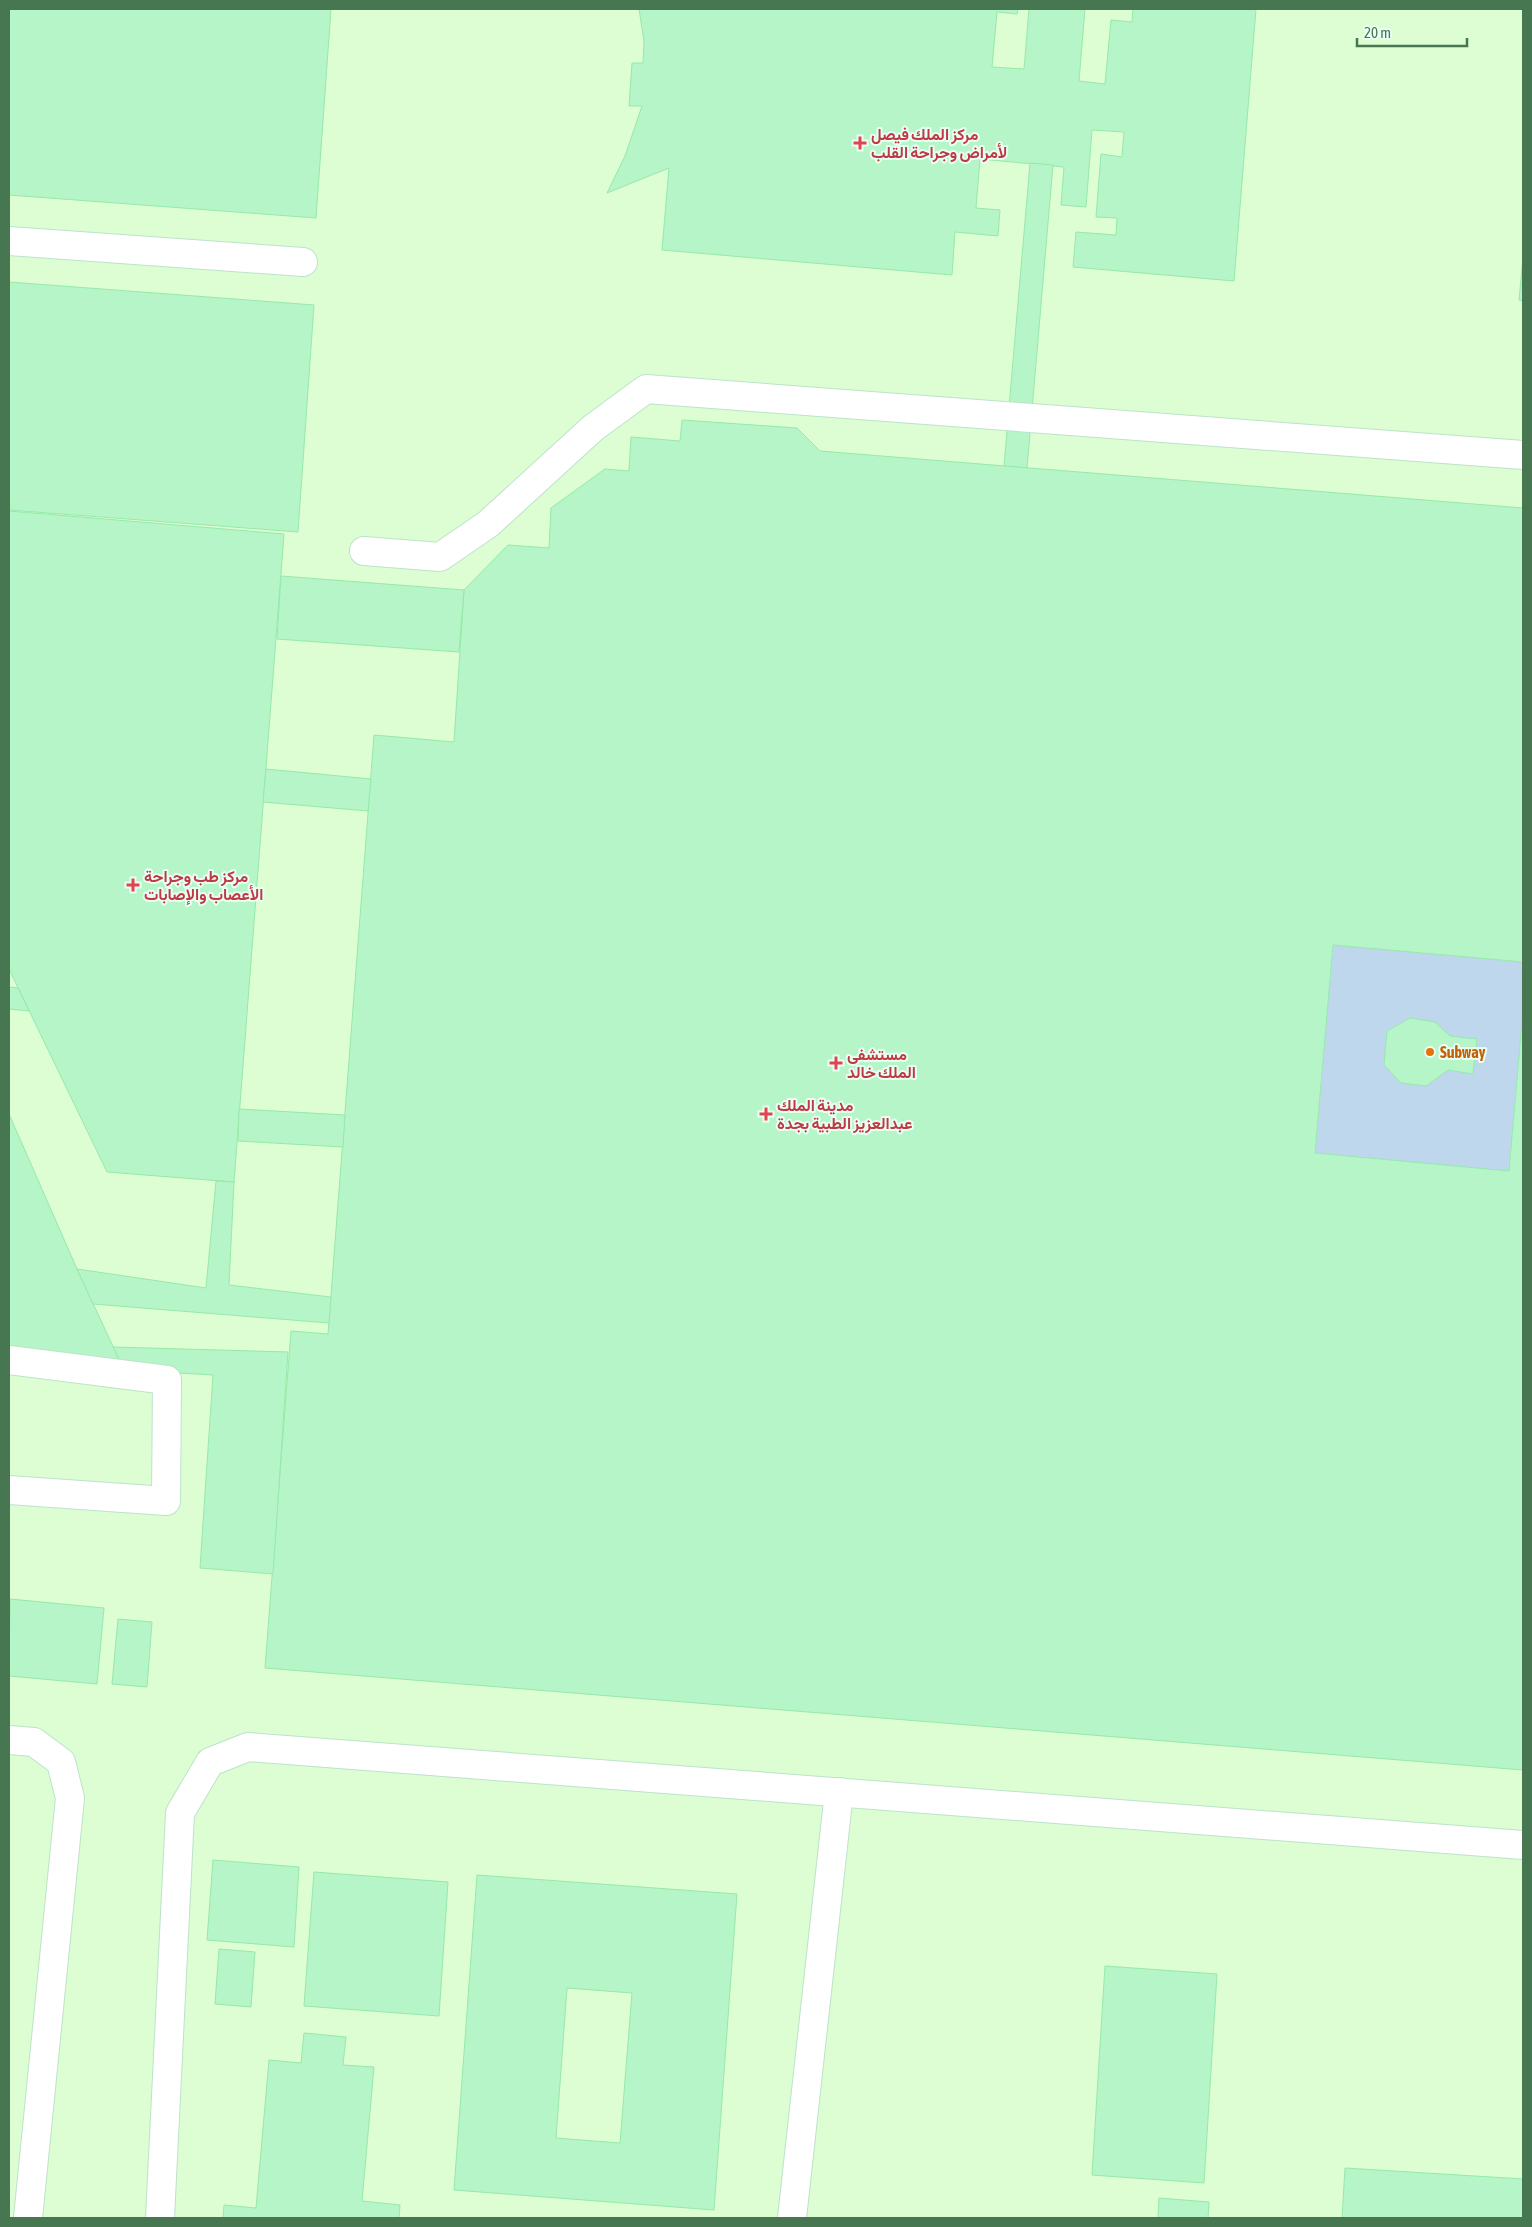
<svg xmlns="http://www.w3.org/2000/svg" width="1532" height="2227" font-family="'Asap Condensed',Vazirmatn,sans-serif">
<rect width="100%" height="100%" fill="#e1feef"/>
<rect fill="#ddfdd3" x="9" y="9" width="1514" height="2209"/>
<path fill="#bed7ec" d="M1333 945 1523 962V1011L1509 1171 1315 1153Z"/>
<g fill="#b6f5c8" stroke="#96e9ab" fill-rule="evenodd">
<path d="M9 9H331L316 218 9 195Z"/>
<path d="M639 9H1018L1017 14 997 12 992 67 1024 69 1029 9H1085L1079 81 1105 84 1111 20 1132 22 1133 9H1256L1234 281 1073 267 1076 232 1116 235 1117 218 1096 217 1101 154 1122 157 1124 132 1092 130 1086 207 1061 205 1064 167 980 159 976 208 1000 210 998 236 955 232 952 275 662 250 669 168 607 193 625 156 642 106H629L632 63H643L644 41Z"/>
<path d="M1030 163 1053 165 1027 468 1004 466Z"/>
<path d="M1523 258V301L1519 300Z"/>
<path d="M9 282 314 305 298 532 9 510Z"/>
<path d="M682 420 797 428 820 451 1523 508V962L1333 945 1315 1153 1509 1171 1523 1011V1770L265 1668 291 1331 328 1334 374 735 454 742 464 590 508 545 549 548 551 508 605 469 629 471 631 437 680 441Z"/>
<path d="M9 511 284 534 234 1182 107 1172 9 969Z"/>
<path d="M281 576 464 590 459 652 277 639Z"/>
<path d="M266 769 371 779 368 811 263 802Z"/>
<path d="M9 987 18 988 29 1011 9 1009Z"/>
<path d="M1410 1018 1435 1022 1450 1036 1477 1039 1473 1074 1448 1070 1426 1086 1401 1083 1384 1065 1387 1031Z"/>
<path d="M239 1109 345 1115 343 1147 238 1141Z"/>
<path d="M9 1114 77 1269 124 1370 9 1347Z"/>
<path d="M216 1181 234 1182 229 1285 331 1297 329 1323 93 1304 77 1269 206 1288Z"/>
<path d="M113 1347 288 1352 273 1574 200 1568 213 1375 124 1370Z"/>
<path d="M10 1599 104 1608 97 1684 9 1676Z"/>
<path d="M118 1619 152 1622 147 1687 112 1684Z"/>
<path d="M213 1860 299 1867 294 1947 207 1940Z"/>
<path d="M314 1872 448 1882 439 2016 304 2006Z"/>
<path d="M477 1875 737 1894 714 2210 454 2190ZM567 1988 632 1993 620 2143 556 2138Z"/>
<path d="M219 1949 255 1952 251 2007 215 2004Z"/>
<path d="M1105 1966 1217 1974 1204 2183 1092 2175Z"/>
<path d="M304 2033 346 2037 343 2065 374 2067 362 2201 400 2205 399 2218H223L224 2205 256 2208 269 2060 301 2063Z"/>
<path d="M1345 2168 1523 2179V2218H1342Z"/>
<path d="M1159 2198 1209 2202 1208 2218H1158Z"/>
</g>
<g fill="none" stroke-linecap="round" stroke-linejoin="round">
<defs>
<g id="minor">
<path d="M9 241 303 262"/>
<path d="M364 551 440 557 488 524 593 428 646 389 1523 455"/>
<path d="M9 1360 167 1380 166 1501 9 1490"/>
<path d="M9 1740 34 1742 61 1762 70 1798 28 2218"/>
<path d="M160 2218 180 1813 210 1762 248 1747 1523 1845"/>
<path d="M792 2218 839 1792"/>
</g>
</defs>
<use href="#minor" stroke="#bce3ca" stroke-width="30"/>
<use href="#minor" stroke="#fff" stroke-width="28"/>
</g>
<g fill="#e0444e" stroke="#e9fff4" stroke-width="2">
<path d="M857.5 135.5h5v5h5v5h-5v5h-5v-5h-5v-5h5z"/>
<path d="M130.5 877.5h5v5h5v5h-5v5h-5v-5h-5v-5h5z"/>
<path d="M833.5 1055.5h5v5h5v5h-5v5h-5v-5h-5v-5h5z"/>
<path d="M763.5 1106.5h5v5h5v5h-5v5h-5v-5h-5v-5h5z"/>
</g>
<circle fill="#e8710a" stroke="#e9fff4" stroke-width="2" cx="1430" cy="1052" r="5"/>
<g text-anchor="middle" dominant-baseline="central" stroke-width="4" stroke-linejoin="round" paint-order="stroke">
<g font-size="16" font-weight="bold" fill="#be3a42" stroke="#e9fff4" text-anchor="start">
<text x="871" y="134">مركز الملك فيصل<tspan x="871" dy="18">لأمراض وجراحة القلب</tspan></text>
<text x="144" y="876">مركز طب وجراحة<tspan x="144" dy="18">الأعصاب والإصابات</tspan></text>
<text x="847" y="1054">مستشفى<tspan x="847" dy="18">الملك خالد</tspan></text>
<text x="777" y="1105">مدينة الملك<tspan x="777" dy="18">عبدالعزيز الطبية بجدة</tspan></text>
</g>
<g font-size="16" font-weight="bold" fill="#c56008" stroke="#e9fff4" text-anchor="start">
<text x="1440" y="1052">Subway</text>
</g>
</g>
<rect width="1532" height="2227" fill="none" stroke="#467751" stroke-width="20"/>
<path d="M1357 38v8h110v-8" fill="none" stroke="#467751" stroke-width="2.5"/>
<text x="1364" y="38" font-size="15" fill="#467751" stroke="#e9fff4" stroke-width="4" paint-order="stroke">20 m</text>
</svg>
